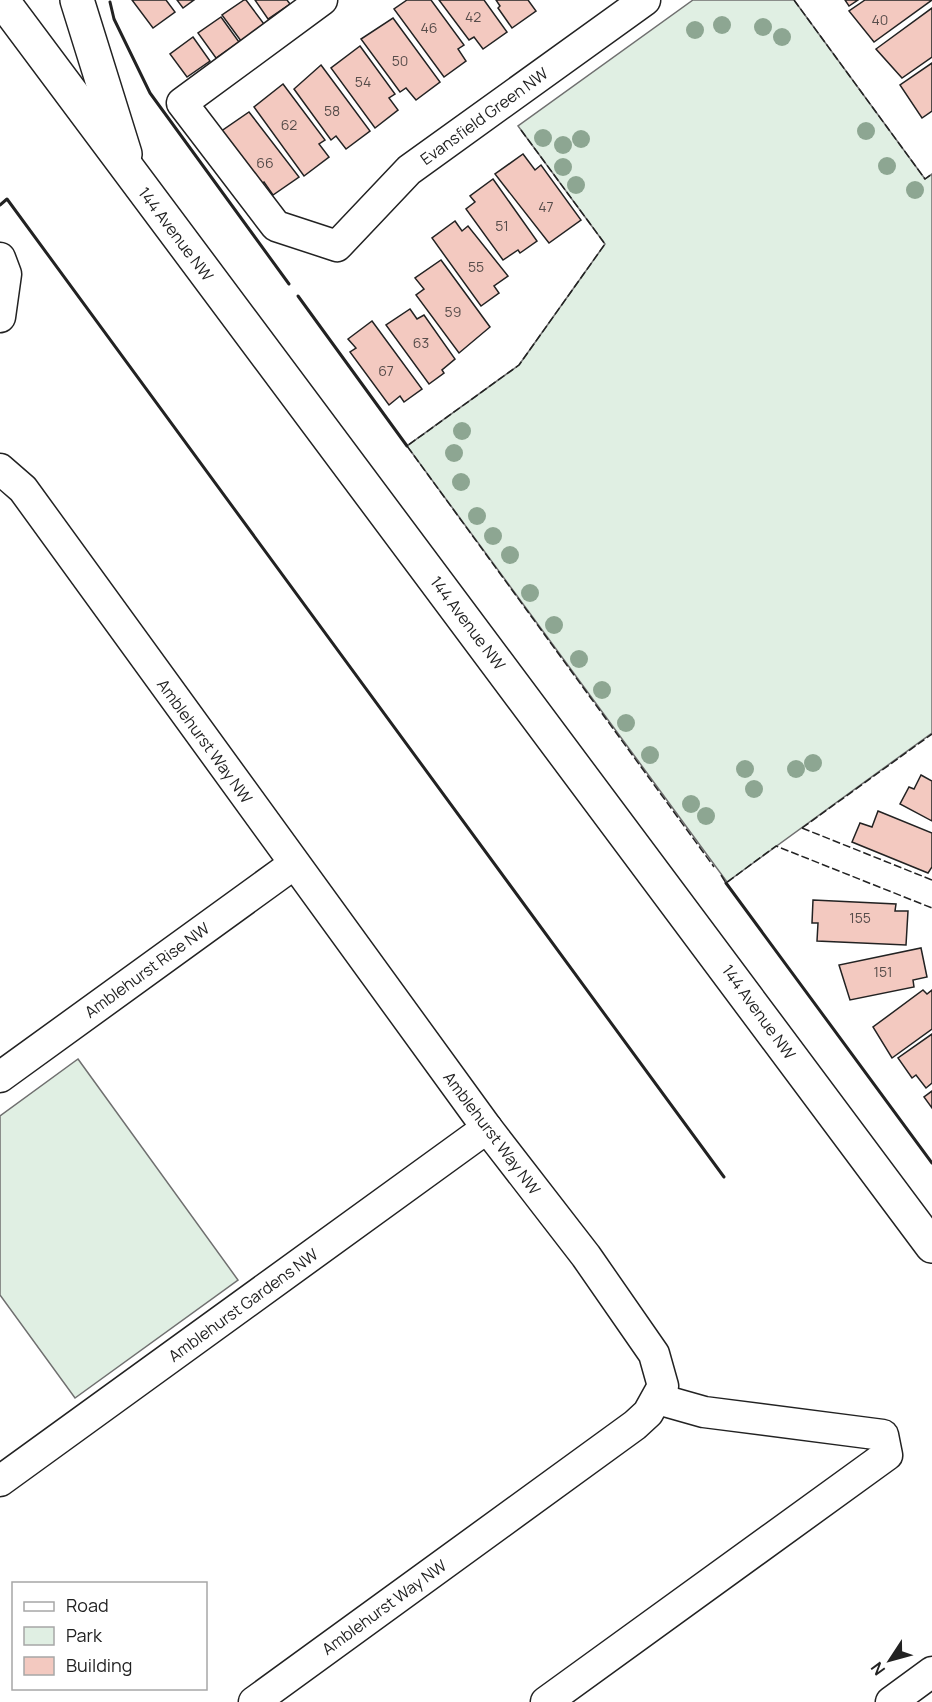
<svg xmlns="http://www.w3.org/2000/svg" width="932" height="1702" font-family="Manrope,sans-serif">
<rect width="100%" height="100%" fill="#fff"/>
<g fill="#e0efe3" stroke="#6f6f6f" stroke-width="1.5">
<path d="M693 0H794L925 179 932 174V733L727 882 407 446 519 365 605 244 518 126Z"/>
<path d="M78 1059 238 1280 75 1398 0 1295V1116Z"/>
</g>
<g fill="#f3c9c0" stroke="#222" stroke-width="1.5">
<path d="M132 0H166L175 12 153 28Z"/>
<path d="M177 0H194L183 8Z"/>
<path d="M244 0H246L264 24 241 41 222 15Z"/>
<path d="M255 0H287L290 4 268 19Z"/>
<path d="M407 0H431L464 45 458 49 466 61 444 77 394 9Z"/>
<path d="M439 0H484L507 32 483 49 474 37 469 40Z"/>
<path d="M496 0H528L536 11 512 28 498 8 500 6Z"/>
<path d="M845 0H858L849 6Z"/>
<path d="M865 0H932L874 42 849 11Z"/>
<path d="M932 8V57L902 78 876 49Z"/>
<path d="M221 17 239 42 216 58 198 33Z"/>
<path d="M393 18 440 82 416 100 406 88 400 92 361 39Z"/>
<path d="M193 37 210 61 187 77 170 54Z"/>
<path d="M360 46 395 94 389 98 398 110 375 128 331 68Z"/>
<path d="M932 63V111L922 118 900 85Z"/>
<path d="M321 65 370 131 346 149 336 136 331 140 294 89Z"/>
<path d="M283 84 325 140 319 144 329 157 304 176 254 107Z"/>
<path d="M249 112 299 177 273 195 264 182 258 186 220 132Z"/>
<path d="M523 154 535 170 541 165 581 220 549 243 495 174Z"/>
<path d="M493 179 537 241 520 253 518 250 503 260 466 209 475 202 470 196Z"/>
<path d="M455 221 462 231 468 226 508 276 494 286 499 293 481 306 432 238Z"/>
<path d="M441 260 490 327 459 353 416 295 424 289 415 278Z"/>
<path d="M410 309 417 319 424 315 455 359 442 370 444 373 429 384 386 325Z"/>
<path d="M372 321 422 389 404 402 400 396 389 405 350 352 356 348 348 339Z"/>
<path d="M921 775 932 781V821L900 804 909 787 914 789Z"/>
<path d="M878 811 932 833V867L928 873 852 842 860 823 872 827Z"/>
<path d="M813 900 896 904 895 911H908L906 945 817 941 818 923H812Z"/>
<path d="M921 948 927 977 913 980 914 987 850 1000 839 965Z"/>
<path d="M923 990 927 994 932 990V1029L892 1058 873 1027Z"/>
<path d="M932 1034V1083L926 1088 916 1075 912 1078 898 1058Z"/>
<path d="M932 1091V1108L924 1097Z"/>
</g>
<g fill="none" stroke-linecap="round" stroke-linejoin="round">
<defs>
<g id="minor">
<path d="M322 0 182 103 276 226 337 246 409 170 645 0"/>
<path d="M0 258 6 274 0 317"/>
<path d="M0 469 23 489 487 1128 586 1256 654 1354 663 1386 648 1413 635 1425 254 1702"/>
<path d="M0 1077 294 864"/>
<path d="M0 1481 487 1128"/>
<path d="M546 1702 887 1455 883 1435 704 1412 658 1399"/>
<path d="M891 1702 932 1672"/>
</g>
<g id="major">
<path d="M2 0 932 1246"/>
<path d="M77 0 125 154"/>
</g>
</defs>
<use href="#minor" stroke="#222" stroke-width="33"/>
<use href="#major" stroke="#222" stroke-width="36"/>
<use href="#minor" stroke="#fff" stroke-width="30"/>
<use href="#major" stroke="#fff" stroke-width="33"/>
<g stroke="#222" stroke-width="1.5" stroke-dasharray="8 3" stroke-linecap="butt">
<path d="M794 0 925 179 932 174"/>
<path d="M521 130 605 244 519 365 407 446 714 867"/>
<path d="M802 828 932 734"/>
<path d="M802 828 932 880"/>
<path d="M721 875 726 883 776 846 932 908"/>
</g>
<g stroke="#222" stroke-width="3">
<path d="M110 2 114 19 150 93 289 284"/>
<path d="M0 205 7 199 724 1177"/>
<path d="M298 296 407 446"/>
<path d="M726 883 932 1163"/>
</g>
</g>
<g fill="#8da692">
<circle cx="722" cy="25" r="9"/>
<circle cx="763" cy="27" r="9"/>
<circle cx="695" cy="30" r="9"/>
<circle cx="782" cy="37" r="9"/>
<circle cx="866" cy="131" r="9"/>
<circle cx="543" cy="138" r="9"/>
<circle cx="581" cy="139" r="9"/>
<circle cx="563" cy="145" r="9"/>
<circle cx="887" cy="166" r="9"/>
<circle cx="563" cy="167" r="9"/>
<circle cx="576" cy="185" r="9"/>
<circle cx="915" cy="190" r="9"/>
<circle cx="462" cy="431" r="9"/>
<circle cx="454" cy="453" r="9"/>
<circle cx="461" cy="482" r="9"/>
<circle cx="477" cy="516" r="9"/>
<circle cx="493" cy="536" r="9"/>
<circle cx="510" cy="555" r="9"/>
<circle cx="530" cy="593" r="9"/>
<circle cx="554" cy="625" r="9"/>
<circle cx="579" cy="659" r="9"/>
<circle cx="602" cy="690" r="9"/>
<circle cx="626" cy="723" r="9"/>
<circle cx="650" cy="755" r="9"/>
<circle cx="813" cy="763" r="9"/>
<circle cx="745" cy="769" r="9"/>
<circle cx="796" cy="769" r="9"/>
<circle cx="754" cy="789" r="9"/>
<circle cx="691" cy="804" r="9"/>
<circle cx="706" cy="816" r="9"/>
</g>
<g text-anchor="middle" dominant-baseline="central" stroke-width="4.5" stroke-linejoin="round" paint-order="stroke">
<g font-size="14" fill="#564c4a">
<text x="473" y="16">42</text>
<text x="880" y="19">40</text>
<text x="429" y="27">46</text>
<text x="400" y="60">50</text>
<text x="363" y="81">54</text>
<text x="332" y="110">58</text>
<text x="289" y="124">62</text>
<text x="265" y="162">66</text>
<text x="546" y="206">47</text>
<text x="502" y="225">51</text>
<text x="476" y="266">55</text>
<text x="453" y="311">59</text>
<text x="421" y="342">63</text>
<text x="386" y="370">67</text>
<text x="860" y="917">155</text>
<text x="883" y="971">151</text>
</g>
<g font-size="16" fill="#222" stroke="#fff">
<text transform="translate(484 116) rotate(-36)">Evansfield Green NW</text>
<text transform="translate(176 234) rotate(53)">144 Avenue NW</text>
<text transform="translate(468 623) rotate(53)">144 Avenue NW</text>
<text transform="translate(205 741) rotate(54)">Amblehurst Way NW</text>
<text transform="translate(147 970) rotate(-36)">Amblehurst Rise NW</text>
<text transform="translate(759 1012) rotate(54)">144 Avenue NW</text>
<text transform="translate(492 1133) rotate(53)">Amblehurst Way NW</text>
<text transform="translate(243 1305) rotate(-36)">Amblehurst Gardens NW</text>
<text transform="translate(384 1607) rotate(-36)">Amblehurst Way NW</text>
</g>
</g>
<rect x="12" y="1582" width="195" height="108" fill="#ffffff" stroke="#a7a7a7" stroke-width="1.5"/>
<rect x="24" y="1602" width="30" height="9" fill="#ffffff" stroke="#a7a7a7" stroke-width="1.5"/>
<text x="66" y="1612" font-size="18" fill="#222222">Road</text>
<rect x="24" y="1627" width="30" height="18" fill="#e0efe3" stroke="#a7a7a7" stroke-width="1.5"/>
<text x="66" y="1642" font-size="18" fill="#222222">Park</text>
<rect x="24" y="1657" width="30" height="18" fill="#f3c9c0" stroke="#a7a7a7" stroke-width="1.5"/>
<text x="66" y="1672" font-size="18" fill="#222222">Building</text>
<g transform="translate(890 1660) rotate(234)" stroke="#ffffff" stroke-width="4.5" paint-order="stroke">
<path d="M0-4.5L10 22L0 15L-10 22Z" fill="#222222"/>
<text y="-9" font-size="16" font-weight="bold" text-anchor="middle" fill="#222222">N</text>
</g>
</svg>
